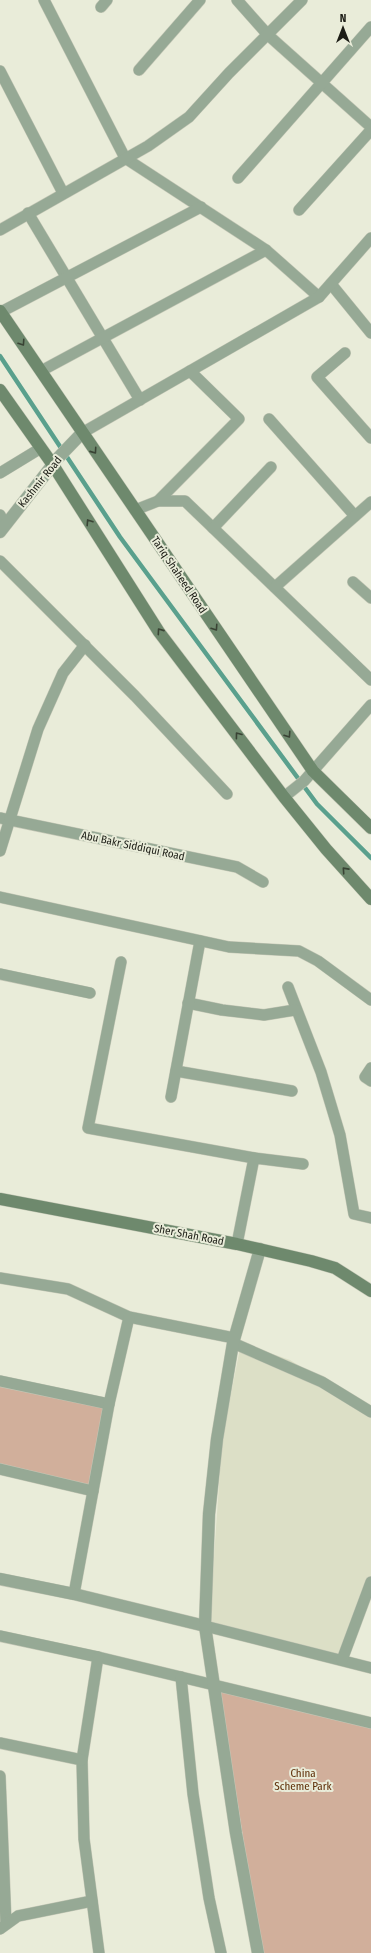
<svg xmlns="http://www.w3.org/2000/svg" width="371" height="1953" font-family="'Fira Sans Condensed',sans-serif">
<rect width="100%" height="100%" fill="#e9ecd9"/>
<path fill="#dcdfc6" d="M241 1343 290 1360 371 1411V1583L342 1662 209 1631 222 1440Z"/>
<g fill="#d1af9b">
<path d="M0 1381 109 1404 93 1491 0 1469Z"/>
<path d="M220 1690 371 1725V1953H261Z"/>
</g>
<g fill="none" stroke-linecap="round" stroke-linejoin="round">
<path stroke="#5aa08d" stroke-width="4.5" d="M0 356 120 537 317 804 371 858"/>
<defs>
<g id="minor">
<path d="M44 0 125 158 266 250 319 297"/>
<path d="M237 0 268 35 371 127"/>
<path d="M101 7 107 0"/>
<path d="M139 70 200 0"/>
<path d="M0 71 63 193"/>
<path d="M238 178 371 27"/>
<path d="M299 210 371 130"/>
<path d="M28 213 140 400"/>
<path d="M0 230 148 146 189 117 229 73 302 0"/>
<path d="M331 284 371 333"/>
<path d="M1 312 201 207"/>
<path d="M345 353 317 377 371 438"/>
<path d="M41 371 266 250"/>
<path d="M269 419 355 516"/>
<path d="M82 433 319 297 371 238"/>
<path d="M0 473 41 448"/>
<path d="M158 501 239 419 190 371"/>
<path d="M135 510 158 501H185L371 680"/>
<path d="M0 515 5 525"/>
<path d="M213 528 271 467"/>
<path d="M0 561 135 696 227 794"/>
<path d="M353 582 371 598"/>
<path d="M275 587 371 502"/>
<path d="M284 797 304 781 371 705"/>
<path d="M0 818 237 867 263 882"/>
<path d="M0 851 38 729 63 673 85 645"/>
<path d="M0 897 229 947 299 951 318 961 371 1000"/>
<path d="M121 962 88 1128 254 1158"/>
<path d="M0 974 90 993"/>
<path d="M288 987 321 1072 340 1135 354 1214 371 1218"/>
<path d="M188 1003 222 1010 264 1015 295 1010"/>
<path d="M371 1068 365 1077 371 1081"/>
<path d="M176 1071 292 1091"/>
<path d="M171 1097 200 941"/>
<path d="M237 1244 254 1158 303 1164"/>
<path d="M0 1278 68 1289 129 1317 234 1338"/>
<path d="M233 1343 322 1382 371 1412"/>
<path d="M0 1381 109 1404"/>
<path d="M0 1469 93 1491"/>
<path d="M74 1594 109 1404 129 1317"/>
<path d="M205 1626 371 1668"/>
<path d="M0 1636 98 1657 371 1723"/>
<path d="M98 1657 82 1760 84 1839 99 1953"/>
<path d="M342 1660 371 1582"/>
<path d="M181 1677 193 1794 209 1898 221 1953"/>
<path d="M0 1743 82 1760"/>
<path d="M0 1776 6 1924"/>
<path d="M0 1929 18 1916 92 1901"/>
</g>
<g id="tertiary">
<path d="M0 532 58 458 82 433"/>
<path d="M0 1579 74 1594 205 1626"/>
<path d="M258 1953 236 1833 205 1626 209 1514 217 1439 233 1343 260 1249"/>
</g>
<g id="secondary">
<path d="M0 311 313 771 371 828"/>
<path d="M0 390 53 465 159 632 284 797 326 849 371 899"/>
<path d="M0 1199 237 1244 311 1261 335 1268 371 1291"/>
</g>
</defs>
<use href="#minor" stroke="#c4c7b6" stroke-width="12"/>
<use href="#tertiary" stroke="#c4c7b6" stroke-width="13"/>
<use href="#secondary" stroke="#c4c7b6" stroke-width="13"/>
<use href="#minor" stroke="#96a995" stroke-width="11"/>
<use href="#tertiary" stroke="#96a995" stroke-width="12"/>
<use href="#secondary" stroke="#6e896d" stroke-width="12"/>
</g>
<defs><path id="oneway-chevron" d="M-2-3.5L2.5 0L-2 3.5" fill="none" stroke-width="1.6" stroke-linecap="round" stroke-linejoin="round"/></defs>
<g stroke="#394334">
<use href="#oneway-chevron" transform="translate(22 343) rotate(56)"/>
<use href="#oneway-chevron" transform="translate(94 451) rotate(55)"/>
<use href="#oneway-chevron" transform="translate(89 522) rotate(-123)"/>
<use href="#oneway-chevron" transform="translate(215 628) rotate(56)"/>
<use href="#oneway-chevron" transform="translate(160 631) rotate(-125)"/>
<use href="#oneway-chevron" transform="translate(238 735) rotate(-127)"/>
<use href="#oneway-chevron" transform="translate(288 735) rotate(56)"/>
<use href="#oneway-chevron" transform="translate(345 870) rotate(-132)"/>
</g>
<g text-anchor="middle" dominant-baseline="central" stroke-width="4" stroke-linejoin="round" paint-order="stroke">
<g font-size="11" fill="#1c1d16" stroke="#e9ecd9">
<text transform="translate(40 482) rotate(-51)">Kashmir Road</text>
<text transform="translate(179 575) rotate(56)">Tariq Shaheed Road</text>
<text transform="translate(133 846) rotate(12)">Abu Bakr Siddiqui Road</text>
<text transform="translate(189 1235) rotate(11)">Sher Shah Road</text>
</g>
<g font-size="11" fill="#5c2b04" stroke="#e9ecd9">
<text x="303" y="1773">China<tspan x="303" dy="13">Scheme Park</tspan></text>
</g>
</g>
<g transform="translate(343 28)" stroke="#e9ecd9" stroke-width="3" paint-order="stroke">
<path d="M0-3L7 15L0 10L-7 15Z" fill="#1c1d16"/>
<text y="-6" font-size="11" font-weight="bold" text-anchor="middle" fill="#1c1d16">N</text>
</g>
</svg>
